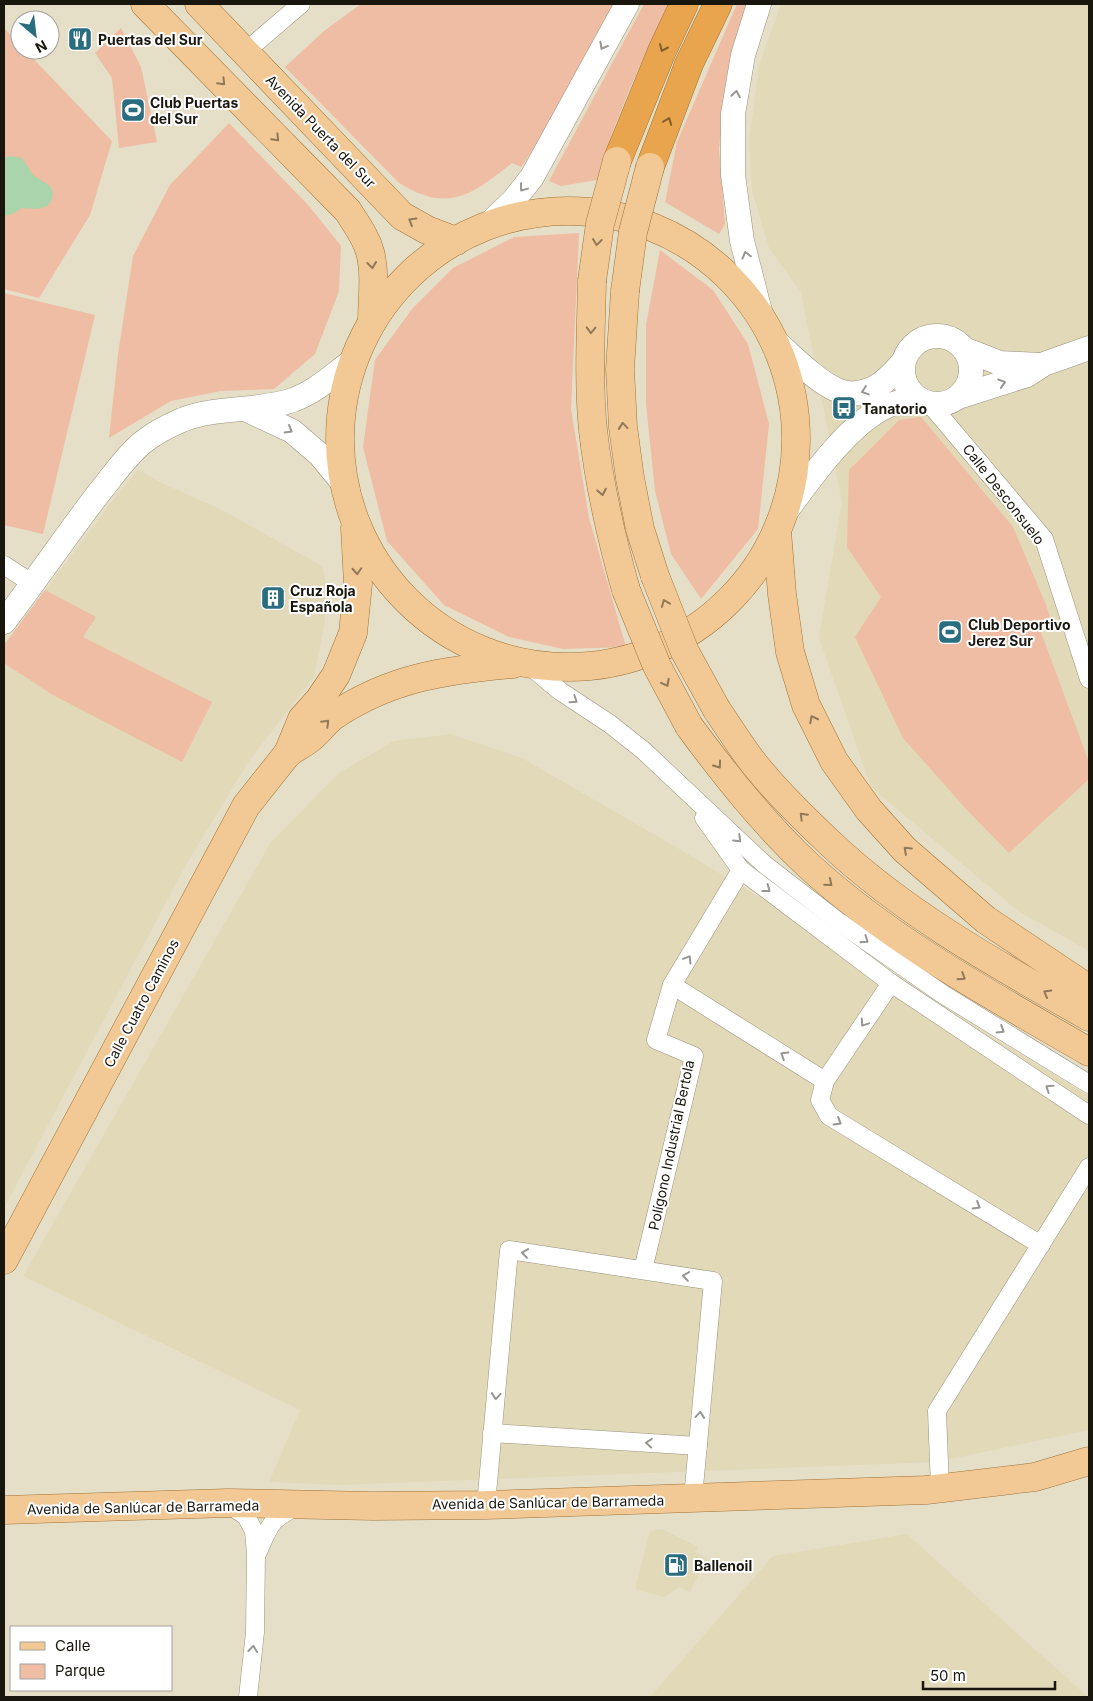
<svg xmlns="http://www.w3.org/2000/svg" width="1093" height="1701" font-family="Inter,sans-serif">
<rect width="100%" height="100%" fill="#e6dfc7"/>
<g fill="#e1d9b8">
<path d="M781 4H1089V951L1018 911 871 787 819 638 842 502 801 292 769 248 752 191 749 142 759 65Z"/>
<path d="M138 470 164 484 222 510 322 566 328 592 324 627 314 677 249 761 187 863 4 1208V645L114 499Z"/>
<path d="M451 734 522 758 676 847 1089 1096V1430L936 1462 339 1485 269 1482 300 1410 23 1276 271 842 339 773 394 741Z"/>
<path d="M662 1529 698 1547 695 1552 713 1561 708 1571 702 1568 690 1592 679 1587 664 1597 635 1589 650 1531Z"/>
<path d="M907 1534 1088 1697H650L773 1556Z"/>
</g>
<g fill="#efbca4">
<path d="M361 4H615L548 129 521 167 512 163C471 196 448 213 399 183L285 67 324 31Z"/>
<path d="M644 4H668L631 86 612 133 597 180 561 186 549 181Z"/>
<path d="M737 4 746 5 727 75 719 149 725 224 719 234 665 202 677 142Z"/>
<path d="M4 28 20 45V50H25L112 141 90 215 39 298 4 289Z"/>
<path d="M121 28 141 67 157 142 119 148 112 78 95 53Z"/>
<path d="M229 123 309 206 341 246 339 291 315 354 274 389 221 391 171 401 109 438 118 354 133 256 170 185Z"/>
<path d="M579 233 571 409 589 518 626 647 563 649 509 637 444 605 387 541 363 447 375 360 412 309 453 268 514 237Z"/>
<path d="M660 250 713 290 748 344 769 424 758 529 701 599 671 554 655 491 646 404V325Z"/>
<path d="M4 293 95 315 43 534 4 525Z"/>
<path d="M921 417 1013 527 1046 605 1050 617 1039 627 1089 762V779L1009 853 967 810 903 738 855 637 881 597 847 547 849 470 899 420Z"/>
<path d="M45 590 96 617 83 637 212 702 182 762 53 695 4 663V645Z"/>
</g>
<path fill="#aad4a9" d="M10 156 22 158 33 175 50 186 53 193 52 200 47 206 38 209 22 208 12 214 4 216V158Z"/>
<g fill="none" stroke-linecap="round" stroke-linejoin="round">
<defs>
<g id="street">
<path d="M245 52 301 4"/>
<path d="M930 404 1044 539 1089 679"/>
<path d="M4 565 33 584"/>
<path d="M536 671 560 691 610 724 644 751 764 864 839 922 944 995 1089 1084"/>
<path d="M704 818 741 870 891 983 1089 1115"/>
<path d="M741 870 672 985 825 1081"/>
<path d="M891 983 825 1081 820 1100 829 1116 1041 1245"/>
<path d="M643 1270 694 1056 656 1040 672 985"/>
<path d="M492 1433 698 1446"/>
<path d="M940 1488 937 1411 1089 1167"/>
<path d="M228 1504 246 1516 254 1531 256 1554 255 1632 248 1697"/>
<path d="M486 1505 509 1250 713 1281 693 1498"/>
<path d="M257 1554C269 1528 268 1520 296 1507"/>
</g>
<g id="secondary">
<path d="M759 4 743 55 733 114V175L742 241 762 319"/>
<path d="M487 226 513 201 532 177 627 4"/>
<circle cx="937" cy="370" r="34"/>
<path d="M774 340C791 355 816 381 837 390 849 396 863 393 874 388 886 382 895 371 903 362"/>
<path d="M966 350 1000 363 1040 365"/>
<path d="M958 397 1027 375 1044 364 1089 348"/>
<path d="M245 409 292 431 320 455 343 483"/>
<path d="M785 513C809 480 849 423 887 406 897 401 909 401 920 400"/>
<path d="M4 622C36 580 66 536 98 494 112 477 125 457 142 443 154 433 168 426 182 420 217 406 257 412 293 400 315 392 332 376 350 363"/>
</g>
<g id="primary">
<path d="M145 4 348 211C356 224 366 237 370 252 376 274 372 300 372 322"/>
<path d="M199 4 402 216 427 230 456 241"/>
<circle cx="568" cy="439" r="228"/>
<path d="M592 281C591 331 588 380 593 430 599 484 611 537 626 590"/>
<path d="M625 291 620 369 623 427 630 478 640 529 655 576"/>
<path d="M777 531 782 594 790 652 806 705 834 761 869 810 905 850 986 920 1089 989"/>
<path d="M717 710C728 726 738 742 749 757 773 789 803 818 832 845 908 916 1000 966 1089 1017"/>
<path d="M689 726C726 776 764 824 809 866 892 942 993 996 1089 1052"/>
<path d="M288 753C296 747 306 743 313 736 321 729 327 720 335 715 392 677 447 670 513 664"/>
<path d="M4 1260 246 806 288 753 302 719 319 700 336 675 353 633 358 584 355 528"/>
<path d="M4 1510 228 1503 373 1506 486 1505 926 1490 1035 1477 1089 1461"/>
</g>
<g id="highway">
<path d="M617 161 662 51 684 4"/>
<path d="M650 167 689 64 718 4"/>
</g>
</defs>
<use href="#street" stroke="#99937c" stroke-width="19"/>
<use href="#secondary" stroke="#99937c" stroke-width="25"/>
<use href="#primary" stroke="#a07337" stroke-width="29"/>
<use href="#highway" stroke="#a07337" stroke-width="29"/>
<use href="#street" stroke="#fff" stroke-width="18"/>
<use href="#secondary" stroke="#fff" stroke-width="24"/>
<use href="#primary" stroke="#f2c995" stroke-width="28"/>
<use href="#highway" stroke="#e9a54e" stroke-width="28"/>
<defs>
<g id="primary-bridge">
<path d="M592 281 600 224 617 161"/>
<path d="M625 291 633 232 650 167"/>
<path d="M655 576 685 652 717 710"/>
<path d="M626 590 657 666 689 726"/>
</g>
</defs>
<use href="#primary-bridge" stroke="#a07337" stroke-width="29" stroke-linecap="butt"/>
<use href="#primary-bridge" stroke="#f2c995" stroke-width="28"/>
</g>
<defs><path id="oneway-chevron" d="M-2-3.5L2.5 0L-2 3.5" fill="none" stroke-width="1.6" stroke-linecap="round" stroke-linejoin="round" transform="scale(1.25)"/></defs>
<g stroke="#979692">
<use href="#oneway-chevron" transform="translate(603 46) rotate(119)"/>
<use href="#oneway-chevron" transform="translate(736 94) rotate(-81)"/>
<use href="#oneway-chevron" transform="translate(523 188) rotate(127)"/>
<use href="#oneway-chevron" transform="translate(746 255) rotate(-105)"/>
<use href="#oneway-chevron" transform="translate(1002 383) rotate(-17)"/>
<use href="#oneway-chevron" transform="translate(865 391) rotate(161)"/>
<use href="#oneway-chevron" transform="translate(289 430) rotate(30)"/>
<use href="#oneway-chevron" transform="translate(574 700) rotate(34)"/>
<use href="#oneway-chevron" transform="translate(738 839) rotate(44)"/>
<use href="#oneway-chevron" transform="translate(767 889) rotate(37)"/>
<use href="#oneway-chevron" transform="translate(865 940) rotate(35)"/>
<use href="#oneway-chevron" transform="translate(688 959) rotate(-59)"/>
<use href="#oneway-chevron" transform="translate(864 1023) rotate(124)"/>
<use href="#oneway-chevron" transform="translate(1001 1030) rotate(32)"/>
<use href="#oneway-chevron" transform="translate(784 1055) rotate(-148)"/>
<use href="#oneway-chevron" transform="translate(1049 1088) rotate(-146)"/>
<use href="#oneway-chevron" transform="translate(838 1122) rotate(31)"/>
<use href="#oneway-chevron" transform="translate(977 1206) rotate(31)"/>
<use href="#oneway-chevron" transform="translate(525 1253) rotate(-172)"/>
<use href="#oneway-chevron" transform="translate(686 1276) rotate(-171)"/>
<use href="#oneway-chevron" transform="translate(496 1396) rotate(95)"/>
<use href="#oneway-chevron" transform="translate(700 1415) rotate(-85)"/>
<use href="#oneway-chevron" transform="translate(649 1443) rotate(-176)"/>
<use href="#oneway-chevron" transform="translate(253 1649) rotate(-84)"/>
</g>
<g stroke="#805e2e">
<use href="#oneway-chevron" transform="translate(663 48) rotate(114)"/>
<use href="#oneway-chevron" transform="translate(668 121) rotate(-69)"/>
</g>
<g stroke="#907858">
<use href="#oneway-chevron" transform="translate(222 82) rotate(46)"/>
<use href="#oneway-chevron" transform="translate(276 138) rotate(46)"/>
<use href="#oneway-chevron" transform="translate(412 221) rotate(-149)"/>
<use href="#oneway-chevron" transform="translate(597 242) rotate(97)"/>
<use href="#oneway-chevron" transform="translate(372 265) rotate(83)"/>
<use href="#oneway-chevron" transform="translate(591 330) rotate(92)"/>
<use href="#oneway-chevron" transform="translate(623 426) rotate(-95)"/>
<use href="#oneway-chevron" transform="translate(602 492) rotate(79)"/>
<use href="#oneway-chevron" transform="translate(357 571) rotate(87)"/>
<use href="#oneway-chevron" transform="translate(665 603) rotate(-112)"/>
<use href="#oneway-chevron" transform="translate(666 683) rotate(62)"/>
<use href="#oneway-chevron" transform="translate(813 719) rotate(-117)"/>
<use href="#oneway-chevron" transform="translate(326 723) rotate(-45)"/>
<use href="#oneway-chevron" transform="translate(718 765) rotate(54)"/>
<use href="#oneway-chevron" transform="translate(803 816) rotate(-135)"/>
<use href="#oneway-chevron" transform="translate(907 850) rotate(-137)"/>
<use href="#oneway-chevron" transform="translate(829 883) rotate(40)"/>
<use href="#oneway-chevron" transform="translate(962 977) rotate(33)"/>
<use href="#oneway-chevron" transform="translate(1047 993) rotate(-150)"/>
</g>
<defs>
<symbol id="restaurant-square" viewBox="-11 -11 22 22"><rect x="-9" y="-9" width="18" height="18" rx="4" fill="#2a6d7f" stroke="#fff"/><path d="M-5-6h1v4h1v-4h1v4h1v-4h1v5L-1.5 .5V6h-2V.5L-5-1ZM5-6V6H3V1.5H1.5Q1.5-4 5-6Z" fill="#fff"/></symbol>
<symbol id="stadium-square" viewBox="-11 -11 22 22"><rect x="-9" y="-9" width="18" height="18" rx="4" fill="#2a6d7f" stroke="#fff"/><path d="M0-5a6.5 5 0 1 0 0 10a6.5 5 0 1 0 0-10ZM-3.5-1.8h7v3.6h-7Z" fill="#fff"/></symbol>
<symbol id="bus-square" viewBox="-11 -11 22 22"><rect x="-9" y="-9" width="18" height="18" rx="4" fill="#2a6d7f" stroke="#fff"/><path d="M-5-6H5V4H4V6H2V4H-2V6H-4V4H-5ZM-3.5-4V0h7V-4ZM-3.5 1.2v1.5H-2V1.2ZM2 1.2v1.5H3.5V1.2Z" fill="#fff"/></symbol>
<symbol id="building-square" viewBox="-11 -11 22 22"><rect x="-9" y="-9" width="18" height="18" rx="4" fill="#2a6d7f" stroke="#fff"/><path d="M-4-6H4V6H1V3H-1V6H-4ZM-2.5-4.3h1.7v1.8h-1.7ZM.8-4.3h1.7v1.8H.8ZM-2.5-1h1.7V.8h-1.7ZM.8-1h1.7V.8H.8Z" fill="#fff"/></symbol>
<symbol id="fuel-square" viewBox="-11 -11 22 22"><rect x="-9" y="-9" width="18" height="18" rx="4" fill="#2a6d7f" stroke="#fff"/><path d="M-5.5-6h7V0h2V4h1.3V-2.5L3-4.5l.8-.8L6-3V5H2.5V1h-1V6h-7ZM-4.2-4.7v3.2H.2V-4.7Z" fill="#fff"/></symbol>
</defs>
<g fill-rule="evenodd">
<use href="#restaurant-square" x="66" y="25" width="28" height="28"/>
<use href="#stadium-square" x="119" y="96" width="28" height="28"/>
<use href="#bus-square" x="830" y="394" width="28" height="28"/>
<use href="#building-square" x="259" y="584" width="28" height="28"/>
<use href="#stadium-square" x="936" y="618" width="28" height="28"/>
<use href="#fuel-square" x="662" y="1551" width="28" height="28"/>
</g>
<g text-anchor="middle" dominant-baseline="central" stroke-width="4" stroke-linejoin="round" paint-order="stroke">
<g font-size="14" font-weight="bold" fill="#18160d" stroke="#fff" text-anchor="start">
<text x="98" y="39">Puertas del Sur</text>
<text x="150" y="102">Club Puertas<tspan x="150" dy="16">del Sur</tspan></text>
<text x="862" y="408">Tanatorio</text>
<text x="290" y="590">Cruz Roja<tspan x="290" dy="16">Española</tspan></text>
<text x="968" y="624">Club Deportivo<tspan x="968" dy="16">Jerez Sur</tspan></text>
<text x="694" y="1565">Ballenoil</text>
</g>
<g font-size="14" fill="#18160d" stroke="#fff">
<text transform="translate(321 131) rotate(46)">Avenida Puerta del Sur</text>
<text transform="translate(1004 494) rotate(52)">Calle Desconsuelo</text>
<text transform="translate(141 1003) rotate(-62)">Calle Cuatro Caminos</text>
<text transform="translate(671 1145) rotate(-78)">Polígono Industrial Bertola</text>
<text transform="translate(548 1502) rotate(-1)">Avenida de Sanlúcar de Barrameda</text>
<text transform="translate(143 1507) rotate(-1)">Avenida de Sanlúcar de Barrameda</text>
</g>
</g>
<rect width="1093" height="1701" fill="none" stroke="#18160d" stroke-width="10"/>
<rect x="10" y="1626" width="162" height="65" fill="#ffffff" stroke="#a3a29e"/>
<rect x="20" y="1642" width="25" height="8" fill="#f2c995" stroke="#a3a29e"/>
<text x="55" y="1651" font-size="15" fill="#18160d">Calle</text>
<rect x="20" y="1664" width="25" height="15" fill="#efbca4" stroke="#a3a29e"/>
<text x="55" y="1676" font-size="15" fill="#18160d">Parque</text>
<g transform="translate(35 35) rotate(152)"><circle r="24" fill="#ffffff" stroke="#a3a29e"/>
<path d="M0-4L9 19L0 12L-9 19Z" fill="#2a6d7f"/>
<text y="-8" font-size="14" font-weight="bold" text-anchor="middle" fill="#18160d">N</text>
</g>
<path d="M923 1681v8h132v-8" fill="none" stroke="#18160d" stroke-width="2.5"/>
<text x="930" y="1681" font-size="15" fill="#18160d" stroke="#ffffff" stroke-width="4" paint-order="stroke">50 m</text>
</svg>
